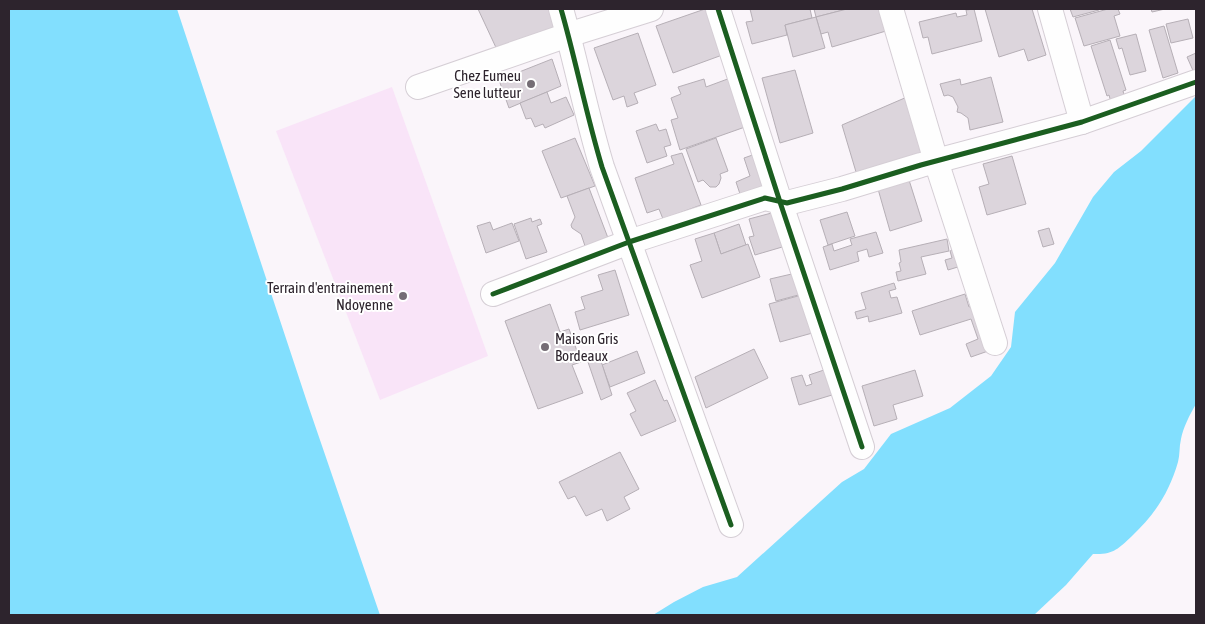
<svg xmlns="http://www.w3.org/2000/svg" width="1205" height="624" font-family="'Asap Condensed',sans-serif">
<rect width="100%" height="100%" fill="#faf5fa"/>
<path fill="#f9e4f8" d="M392 87 488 356 380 400 276 131Z"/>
<g fill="#82dffe">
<path d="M9 9H177L308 405 380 615H9Z"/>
<path d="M1196 96V404C1190 414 1183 428 1181 439 1179 447 1180 455 1178 462 1169 493 1155 514 1132 536 1118 549 1113 555 1093 554L1066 585 1034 615H653L674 602 703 587 737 577 842 482 864 469 891 434 950 408 991 376 1011 347 1015 312 1055 263 1093 197 1114 172 1141 151Z"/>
</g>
<g fill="#dcd5dc" stroke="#b6afb6">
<path d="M478 9H556L564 27 499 54Z"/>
<path d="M705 9H708L725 54 673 73 656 26Z"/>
<path d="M750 9H810L812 18 785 25 787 35 752 44 746 22 753 21Z"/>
<path d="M814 9H847L816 17Z"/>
<path d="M847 9H880L886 31 832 47 828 32 821 34 816 17Z"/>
<path d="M974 9 982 41 932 54 928 37 923 38 919 22 956 13 957 17 967 15 966 10Z"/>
<path d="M985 9H1032L1046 55 1028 61 1024 49 999 57Z"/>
<path d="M1070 9H1099V10L1073 17Z"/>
<path d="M1108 9H1118L1120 14 1114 16 1120 36 1084 46 1075 18Z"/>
<path d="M1151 9H1165L1152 12Z"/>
<path d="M816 17 825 48 793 57 785 25Z"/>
<path d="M1188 19 1193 38 1171 43 1166 24Z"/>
<path d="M1164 26 1178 73 1163 78 1149 30Z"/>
<path d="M638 33 656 85 634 93 638 103 627 107 624 96 613 100 594 48Z"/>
<path d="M1136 34 1146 71 1130 75 1122 48 1119 49 1116 39Z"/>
<path d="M1110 40 1126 90 1123 91 1126 102 1112 106 1109 95 1107 96 1091 46Z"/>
<path d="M1196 53V74L1195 75 1187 57Z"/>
<path d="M552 59 561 86 509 108 499 80Z"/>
<path d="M795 70 813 133 780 143 762 78Z"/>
<path d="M733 77 745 127 680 150 671 120 678 118 671 98 681 94 678 87 704 79 706 87Z"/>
<path d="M991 77 1003 122 970 130 968 118 961 113 957 112 958 107 953 97 948 95 944 96 940 84 960 79 961 85Z"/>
<path d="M547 92 551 103 566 97 574 115 545 128 543 124 535 127 531 118 526 119 520 103Z"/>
<path d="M907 97 923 157 859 182 842 125Z"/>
<path d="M656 124 659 131 666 129 671 145 664 147 667 156 647 163 636 131Z"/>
<path d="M575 138 595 186 561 198 542 151Z"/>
<path d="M716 138 728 171 720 174 721 178 719 184 716 187H710L703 180 698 182 686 149Z"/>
<path d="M761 152 774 189 742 200 736 182 750 176 744 158Z"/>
<path d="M682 153 701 205 663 219 659 209 647 213 635 178 674 164 671 156Z"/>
<path d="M1012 156 1026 204 987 215 979 187 989 184 983 164Z"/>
<path d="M909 180 922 221 890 231 878 189Z"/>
<path d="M589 188 608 238 585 246 581 234 572 228 571 225 575 217 567 196Z"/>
<path d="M779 211 789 245 755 255 749 237 754 236 749 219Z"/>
<path d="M847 212 855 236 828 245 820 220Z"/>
<path d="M531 218 532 222 540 219 542 224 537 226 547 252 526 259 514 224Z"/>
<path d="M490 222 493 230 512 223 519 241 486 253 477 226Z"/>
<path d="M739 224 746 245 721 254 714 233Z"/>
<path d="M1049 228 1054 244 1043 247 1038 231Z"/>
<path d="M876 232 883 253 869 257 867 249 857 252 859 261 830 270 823 247 832 244 834 251 852 245 850 239Z"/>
<path d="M714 233 721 254 748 244 760 277 702 298 690 265 702 261 695 239Z"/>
<path d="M947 239 949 251 921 257 926 274 898 281 896 272 901 271 899 263 901 262 899 250Z"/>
<path d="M957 249 961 266 948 270 945 260 952 258 950 251Z"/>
<path d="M615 270 629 315 580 330 575 312 585 309 581 297 603 290 598 275Z"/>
<path d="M796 273 802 294 776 301 770 279Z"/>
<path d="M894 283 896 289 889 291 891 298 897 297 902 313 869 322 868 316 857 319 855 312 866 309 861 293Z"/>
<path d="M805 294 816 332 780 342 769 304Z"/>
<path d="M965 294 969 307 975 305 991 350 971 357 966 344 978 339 971 319 920 335 912 311Z"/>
<path d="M550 304 560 332 569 329 581 362 572 365 583 393 538 409 505 321Z"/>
<path d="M754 349 768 378 706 408 695 377Z"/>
<path d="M637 351 645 373 610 387 602 365Z"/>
<path d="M600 358 612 395 601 400 588 362Z"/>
<path d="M824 370 832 395 799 405 791 378 802 375 806 386 812 384 809 375Z"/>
<path d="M915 370 923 396 893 405 897 419 874 426 862 386Z"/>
<path d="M655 380 664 401 667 400 676 421 641 436 630 414 636 411 627 393Z"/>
<path d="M620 452 639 489 624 497 630 509 607 521 602 509 586 516 575 496 568 499 559 482Z"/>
</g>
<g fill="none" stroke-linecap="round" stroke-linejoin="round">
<defs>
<g id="street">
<path d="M561 9C576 61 586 114 602 167L731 525"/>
<path d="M718 9 780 202 862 447"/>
<path d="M891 9 936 161 995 343"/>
<path d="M1050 9 1082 122"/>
<path d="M418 87 568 35 651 9"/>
<path d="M493 294 629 242 765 198 787 203 842 189 921 165 1082 122 1196 82"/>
</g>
</defs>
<use href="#street" stroke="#d5ced5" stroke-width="26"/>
<use href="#street" stroke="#fefefe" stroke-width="24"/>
<defs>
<g id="cycleway">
<path d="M561 9C576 61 586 114 602 167L731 525"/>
<path d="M718 9 780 202 862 447"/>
<path d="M493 294 629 242 765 198 787 203 842 189 921 165 1082 122 1196 82"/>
</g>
</defs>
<use href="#cycleway" stroke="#fff" stroke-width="8"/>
<use href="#cycleway" stroke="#1b5e20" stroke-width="5"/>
</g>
<g fill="#756d75" stroke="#fff" stroke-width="2">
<circle cx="531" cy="84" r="5"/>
<circle cx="403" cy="296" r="5"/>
<circle cx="545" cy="347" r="5"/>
</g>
<g text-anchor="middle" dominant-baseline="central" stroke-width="4" stroke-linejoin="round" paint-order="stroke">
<g font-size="15" fill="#2d242d" stroke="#fff" text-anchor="end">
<text x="521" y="75">Chez Eumeu<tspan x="521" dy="17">Sene lutteur</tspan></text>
<text x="393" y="287">Terrain d'entrainement<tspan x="393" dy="17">Ndoyenne</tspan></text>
<text x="555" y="338" text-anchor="start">Maison Gris<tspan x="555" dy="17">Bordeaux</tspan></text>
</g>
</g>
<rect width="1205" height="624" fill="none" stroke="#2d242d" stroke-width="20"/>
</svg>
